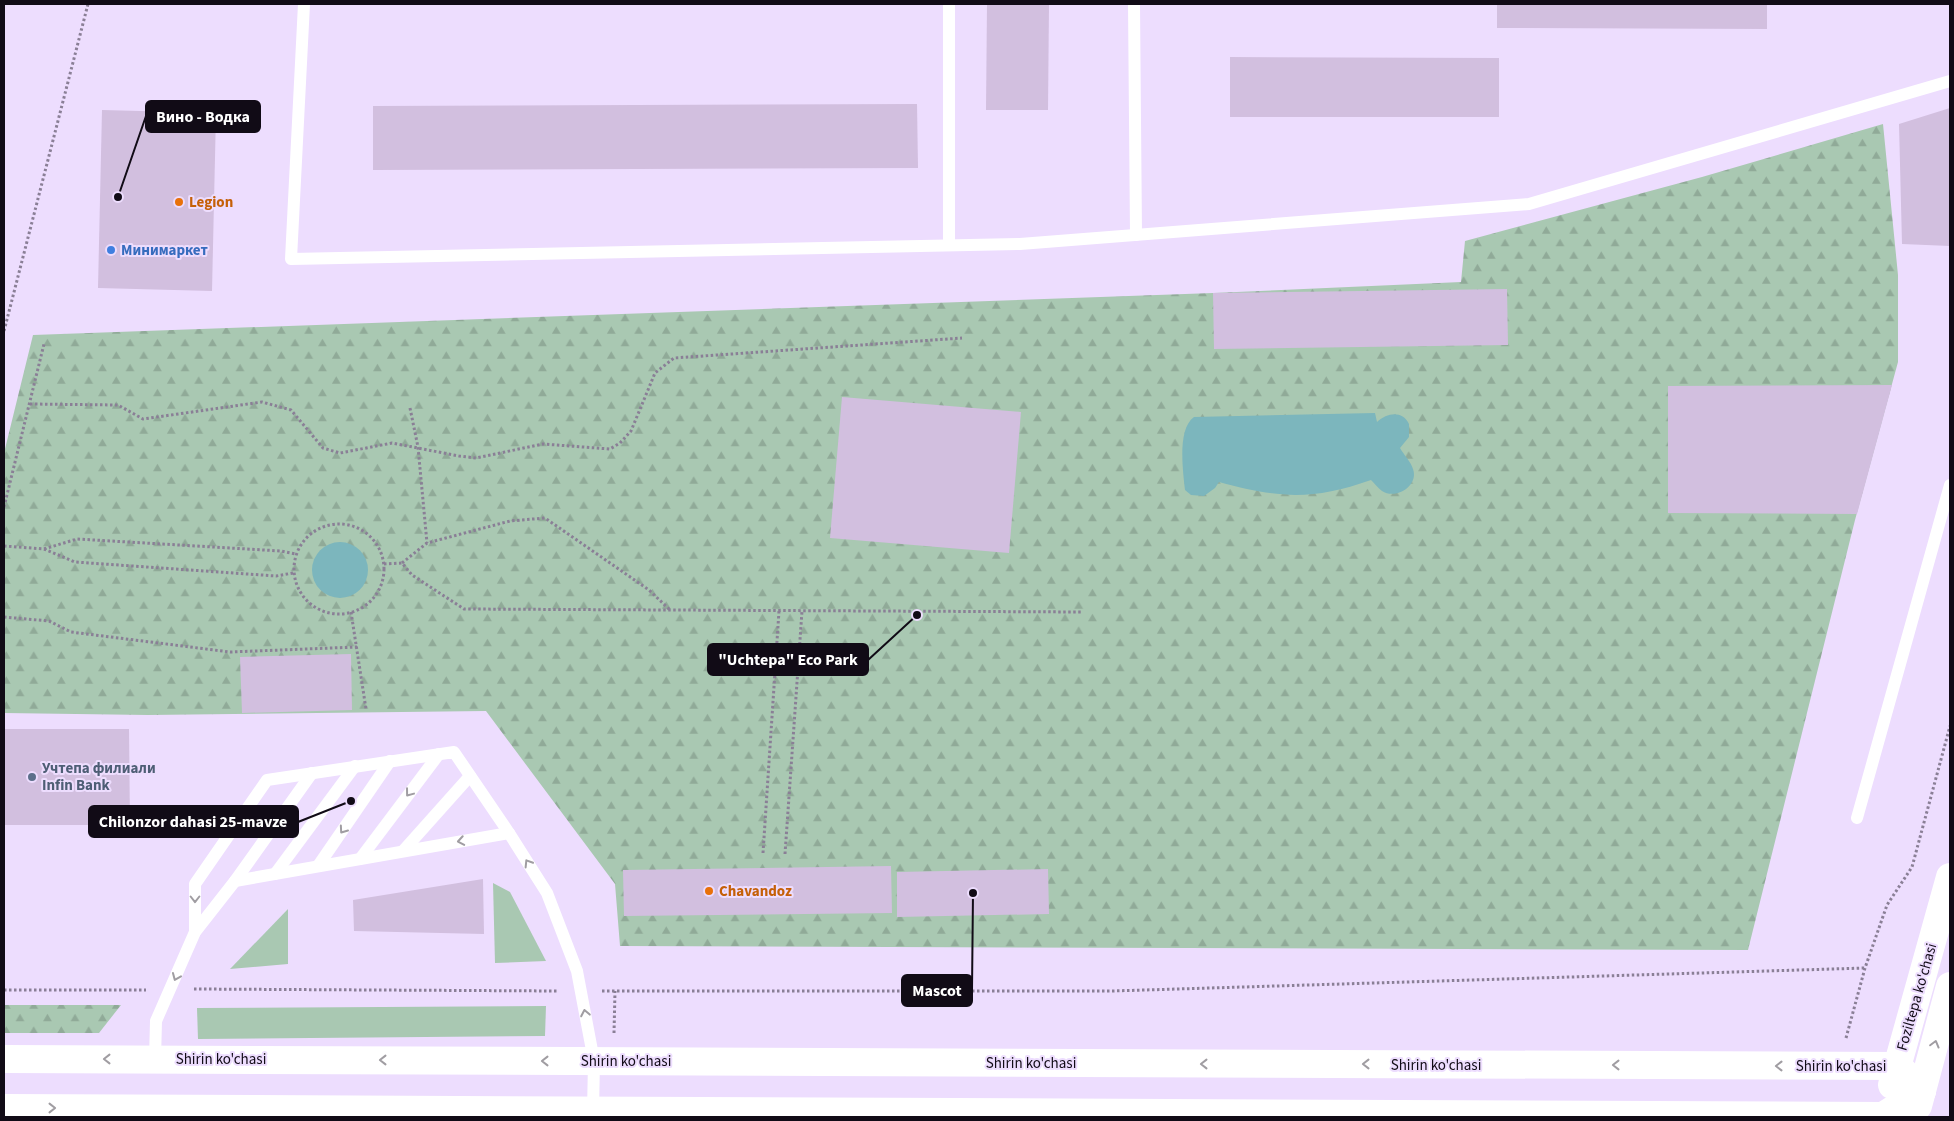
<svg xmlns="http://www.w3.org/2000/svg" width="1954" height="1121" font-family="'Source Sans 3',sans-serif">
<defs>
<pattern id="forest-firs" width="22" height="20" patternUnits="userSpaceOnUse" patternTransform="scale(1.25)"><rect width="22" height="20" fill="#a9c8b2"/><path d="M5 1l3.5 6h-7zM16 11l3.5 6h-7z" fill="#90aa98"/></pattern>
</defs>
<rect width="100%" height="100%" fill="#edddfe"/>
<g fill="#a9c8b2">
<path d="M493 883 510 892 546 961 495 963Z"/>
<path d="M288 909V964L230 969Z"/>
<path d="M546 1006 545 1036 198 1039 197 1008Z"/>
</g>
<g fill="url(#forest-firs)">
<path d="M1883 124 1898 275V362L1855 520 1748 950 620 946 615 884 486 711 148 715 4 713V453L33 335 1213 293 1461 282 1465 241 1702 177Z"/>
<path d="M4 1005H121L99 1033H4Z"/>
</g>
<g fill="#7cb6bd">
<path d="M1375 413 1377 422C1387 413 1402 410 1409 424V437L1400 448C1404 455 1411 462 1413 469 1419 486 1396 500 1382 491 1378 488 1374 483 1371 480 1312 501 1278 498 1219 482L1215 488 1204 496 1191 495 1185 490C1183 471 1177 429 1194 417Z"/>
<circle cx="340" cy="570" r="28"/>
</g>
<g fill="#d2bfdf">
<path d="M987 4H1049L1048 110H986Z"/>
<path d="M1497 4H1767V29L1497 28Z"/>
<path d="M1230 57 1499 58V117H1230Z"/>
<path d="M917 104 918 168 373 170V106Z"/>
<path d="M1950 108V246L1902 244 1899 124Z"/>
<path d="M102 110 216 113 212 291 98 288Z"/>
<path d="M1507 289 1508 345 1214 349 1213 293Z"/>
<path d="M1892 385 1857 514 1668 513V386Z"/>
<path d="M842 397 1021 412 1009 553 830 538Z"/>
<path d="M351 654 352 710 242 713 240 657Z"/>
<path d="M4 729H129L130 825H4Z"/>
<path d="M891 866 892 913 624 916 623 870Z"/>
<path d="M1048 869 1049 914 897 917V872Z"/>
<path d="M483 879 484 934 354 931 353 900Z"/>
</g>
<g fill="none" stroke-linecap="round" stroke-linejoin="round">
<g stroke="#8a7f96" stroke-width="3" stroke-dasharray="2.5 2.5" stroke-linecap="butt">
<path d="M4 331 88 4"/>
<path d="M30 404 118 405 143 419 262 402 291 410 323 448 340 453 392 443 459 456 476 458 543 444 610 449 620 443 631 431 655 373 674 358 962 338"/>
<path d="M410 408 418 447 427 543"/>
<path d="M4 507 44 344"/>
<circle cx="339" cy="569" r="45"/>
<path d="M4 546 44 549 75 562 276 576 293 573"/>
<path d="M44 549 77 539 281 551 296 554"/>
<path d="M402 563 427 543 510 521 545 518 649 590 670 610"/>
<path d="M384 564 402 563 412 575 464 609 1083 612"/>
<path d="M351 612 366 709"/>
<path d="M4 617 49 621 71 632 230 652 357 647"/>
<path d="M763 853 779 611"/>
<path d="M785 854 802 611"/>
<path d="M194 989 558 991"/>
<path d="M4 990H146"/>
<path d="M602 991H1112L1865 968"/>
<path d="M614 1033 615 991"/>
<path d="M1846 1038 1865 968 1887 905 1912 867 1950 726"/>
</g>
<g stroke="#fff" stroke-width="12">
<path d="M304 4 291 259 1020 244 1529 204 1950 81"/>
<path d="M949 4V245"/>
<path d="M1134 4 1136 235"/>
<path d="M1857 818 1950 485"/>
<path d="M403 851 470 776"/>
<path d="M360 859 439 754"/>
<path d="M318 866 390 761"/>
<path d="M275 874 355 766"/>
<path d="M235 881 509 833"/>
<path d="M195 932V884L267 780 454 752 509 833 547 893 577 971 594 1061 593 1112"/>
<path d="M155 1059 156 1021 195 932 235 881 312 773"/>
</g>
<g stroke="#fff" stroke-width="28">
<path d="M4 1059 1898 1066 1922 1091"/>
<path d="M1892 1085 1950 877"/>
<path d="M1918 1106 1950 986"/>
<path d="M4 1108 1883 1116 1922 1091"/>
</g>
</g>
<defs><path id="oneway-chevron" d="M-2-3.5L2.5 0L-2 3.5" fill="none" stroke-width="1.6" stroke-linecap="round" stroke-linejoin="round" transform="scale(1.25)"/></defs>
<g stroke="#a09da2">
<use href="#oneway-chevron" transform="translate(409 793) rotate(127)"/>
<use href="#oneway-chevron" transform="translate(343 830) rotate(125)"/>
<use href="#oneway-chevron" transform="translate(461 841) rotate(170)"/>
<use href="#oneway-chevron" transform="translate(528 863) rotate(-122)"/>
<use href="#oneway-chevron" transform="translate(195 899) rotate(90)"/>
<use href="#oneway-chevron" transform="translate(176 977) rotate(113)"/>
<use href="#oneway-chevron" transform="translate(585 1013) rotate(-101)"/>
<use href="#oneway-chevron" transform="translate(1935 1044) rotate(-75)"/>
<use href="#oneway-chevron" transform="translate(107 1059) rotate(-180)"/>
<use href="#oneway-chevron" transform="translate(383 1060) rotate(-180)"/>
<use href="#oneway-chevron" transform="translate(545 1061) rotate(-180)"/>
<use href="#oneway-chevron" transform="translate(1204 1064) rotate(-180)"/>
<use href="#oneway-chevron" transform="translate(1366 1064) rotate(-180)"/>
<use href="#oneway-chevron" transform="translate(1616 1065) rotate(-180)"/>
<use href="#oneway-chevron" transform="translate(1779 1066) rotate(-180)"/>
<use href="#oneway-chevron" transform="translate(52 1108)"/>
</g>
<g fill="#e8710a" stroke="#edddfe" stroke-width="2">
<circle cx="179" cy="202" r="5"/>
<circle cx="709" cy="891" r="5"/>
</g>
<circle fill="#3f7fe0" stroke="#edddfe" stroke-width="2" cx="111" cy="250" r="5"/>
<circle fill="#5c6f8a" stroke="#edddfe" stroke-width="2" cx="32" cy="777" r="5"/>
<g text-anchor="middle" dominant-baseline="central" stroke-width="4" stroke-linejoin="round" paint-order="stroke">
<g font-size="15" font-weight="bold" fill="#c56008" stroke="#edddfe" text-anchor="start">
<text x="189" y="202">Legion</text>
<text x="719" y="891">Chavandoz</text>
</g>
<g font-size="15" font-weight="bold" fill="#366cbe" stroke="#edddfe" text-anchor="start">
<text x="121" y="250">Минимаркет</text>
</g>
<g font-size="15" font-weight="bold" fill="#4e5e75" stroke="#edddfe" text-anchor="start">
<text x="42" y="768">Учтепа филиали<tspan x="42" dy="17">Infin Bank</tspan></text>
</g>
<g font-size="15" fill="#110b16" stroke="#edddfe">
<text transform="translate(1917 997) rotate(-74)">Foziltepa ko'chasi</text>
<text x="221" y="1059">Shirin ko'chasi</text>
<text x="626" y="1061">Shirin ko'chasi</text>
<text x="1031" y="1063">Shirin ko'chasi</text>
<text x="1436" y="1065">Shirin ko'chasi</text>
<text x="1841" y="1066">Shirin ko'chasi</text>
</g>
</g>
<path fill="none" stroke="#110b16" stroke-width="2" d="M118 197L146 116M917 615L868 660M351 801L298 822M973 893L972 990"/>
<g fill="#110b16" stroke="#edddfe" stroke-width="2">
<circle cx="118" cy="197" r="5"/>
<circle cx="917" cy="615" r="5"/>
<circle cx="351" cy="801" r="5"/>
<circle cx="973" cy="893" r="5"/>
</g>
<g fill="#110b16" stroke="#110b16" stroke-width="2">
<rect x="146" y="101" width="114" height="31" rx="5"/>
<rect x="708" y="644" width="160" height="31" rx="5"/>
<rect x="89" y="806" width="209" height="31" rx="5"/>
<rect x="902" y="975" width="70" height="31" rx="5"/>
</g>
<g font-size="16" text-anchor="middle" font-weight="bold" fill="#fff">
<text x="203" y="122">Вино - Водка</text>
<text x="788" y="665">"Uchtepa" Eco Park</text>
<text x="193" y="827">Chilonzor dahasi 25-mavze</text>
<text x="937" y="996">Mascot</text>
</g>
<rect width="1954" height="1121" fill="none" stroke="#110b16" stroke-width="10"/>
</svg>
